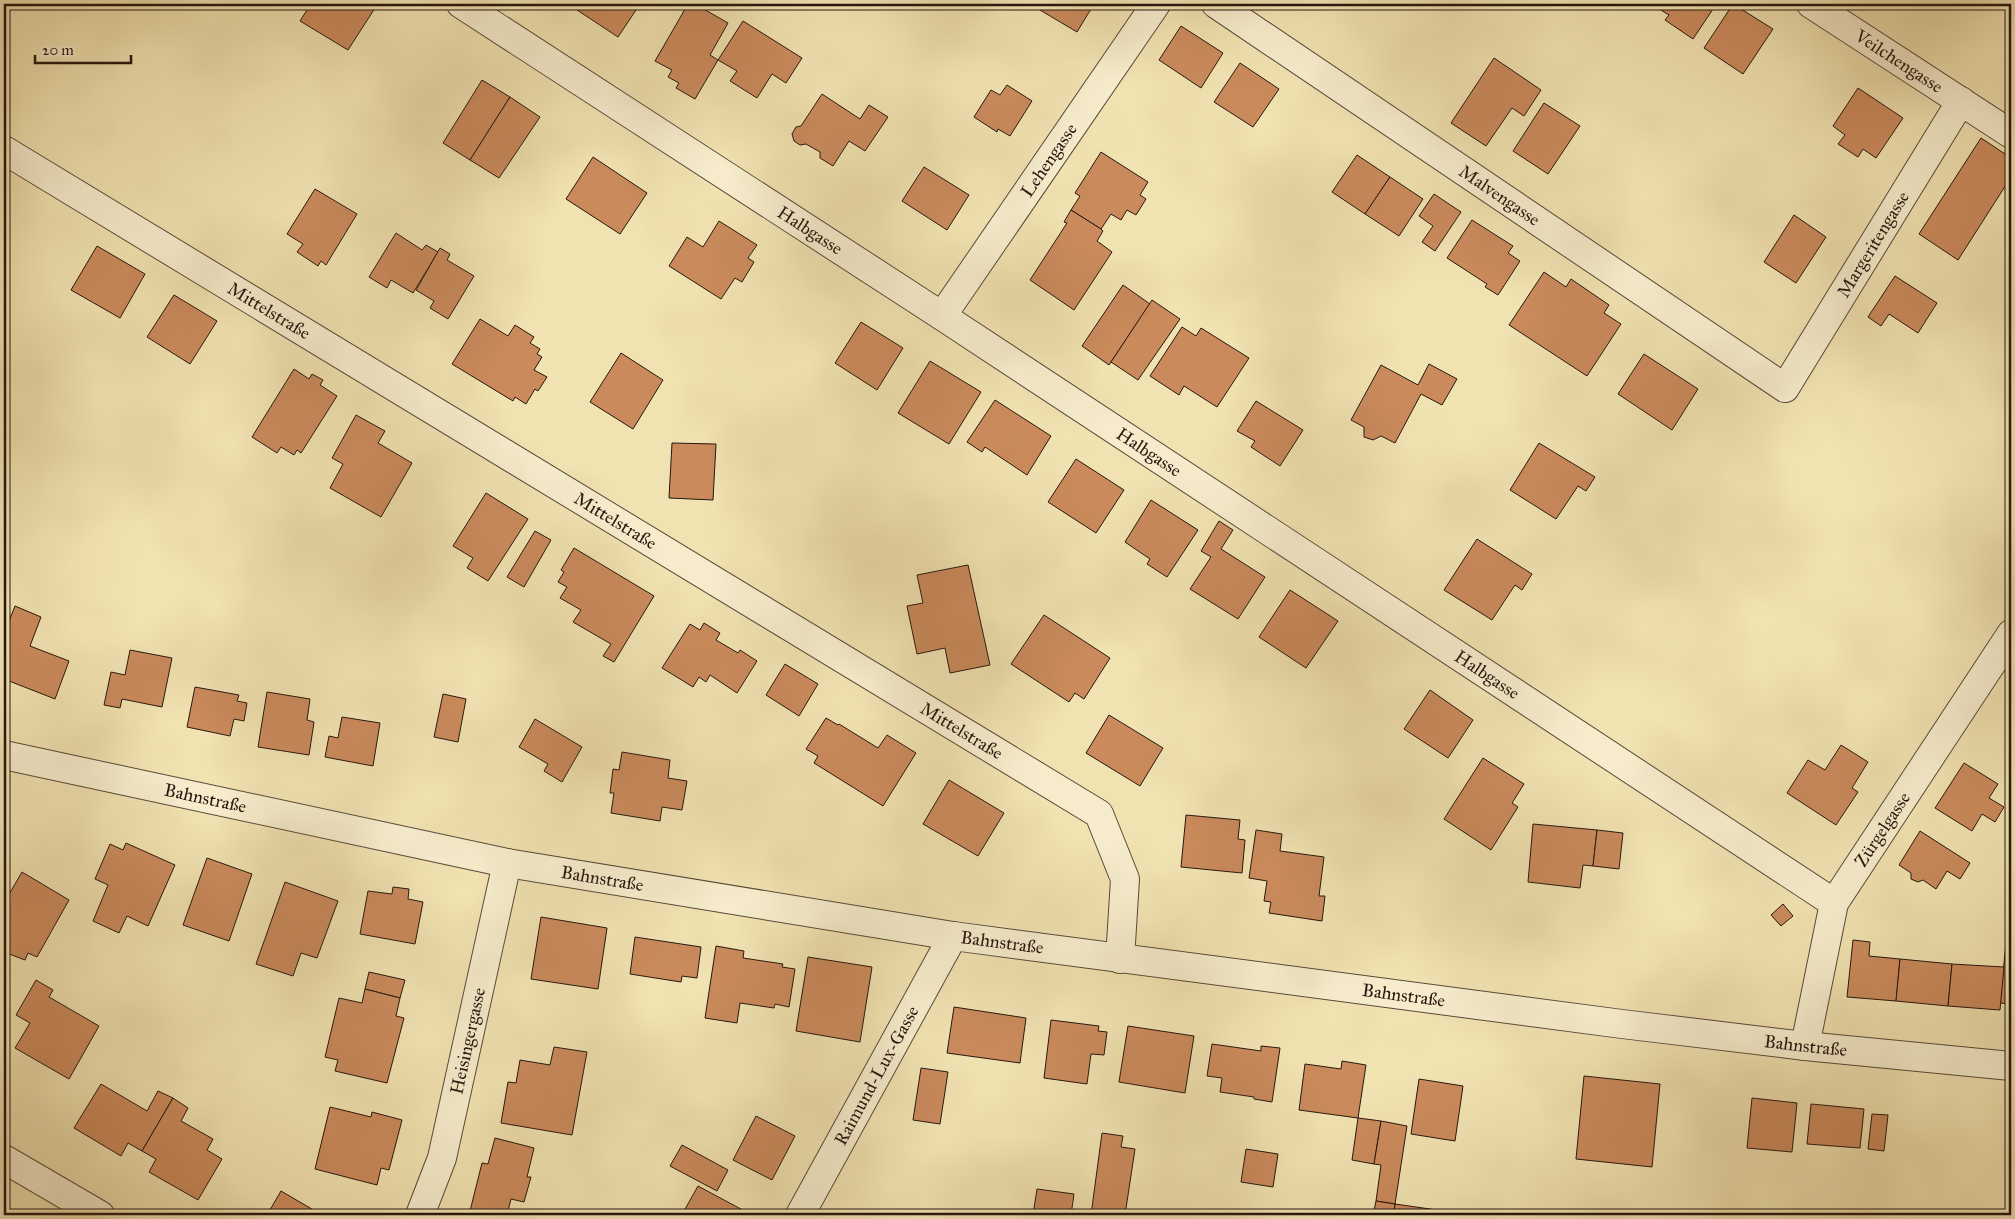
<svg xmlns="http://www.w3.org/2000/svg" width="2015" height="1219" font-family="'IM FELL Great Primer',serif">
<rect width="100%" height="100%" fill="#f1e2b1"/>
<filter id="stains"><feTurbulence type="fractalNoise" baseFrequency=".004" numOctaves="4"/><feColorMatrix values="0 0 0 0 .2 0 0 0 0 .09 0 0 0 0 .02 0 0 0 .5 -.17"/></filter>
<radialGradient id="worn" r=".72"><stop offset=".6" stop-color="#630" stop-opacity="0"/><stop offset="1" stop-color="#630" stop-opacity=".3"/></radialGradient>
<g fill="#ca8a5c" stroke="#26170f">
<path d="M303 4H369L375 8 348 50 300 21 309 7Z"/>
<path d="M568 4H640L618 37Z"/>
<path d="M688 4H695L728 23 710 55 718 60 695 99 676 88 679 83 668 77 672 70 655 61Z"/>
<path d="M1044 4H1094L1077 32 1040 10Z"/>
<path d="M1651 4H1704L1713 9 1693 39 1665 20 1669 15Z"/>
<path d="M1733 4 1773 29 1743 74 1704 48Z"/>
<path d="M743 21 802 58 786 83 772 74 757 98 730 81 737 71 718 60Z"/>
<path d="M1181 26 1223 53 1201 88 1159 60Z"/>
<path d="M1494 58 1541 90 1524 116 1512 108 1486 146 1451 123Z"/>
<path d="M1240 63 1279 89 1253 127 1214 102Z"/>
<path d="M482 80 510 97 470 160 443 143Z"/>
<path d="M1007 85 1032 101 1010 136 998 129 997 132 974 117 991 90 1000 95Z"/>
<path d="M1858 88 1903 118 1876 158 1863 149 1858 157 1838 144 1845 135 1833 126Z"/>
<path d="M822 94 860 119 869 105 888 117 865 151 849 141 833 166 820 158V152L806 144 800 145 794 141 792 134 796 127 801 126Z"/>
<path d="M510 97 540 117 499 178 470 160Z"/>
<path d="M1544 103 1580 126 1548 174 1513 151Z"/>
<path d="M1981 138 2011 158V177L1958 260 1919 234Z"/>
<path d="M1101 152 1148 182 1140 195 1146 199 1136 215 1127 210 1121 220 1111 214 1101 229 1071 210 1080 196 1075 193Z"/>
<path d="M1357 155 1390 177 1365 214 1332 192Z"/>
<path d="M593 157 647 193 620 234 566 199Z"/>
<path d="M924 167 969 195 947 230 902 201Z"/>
<path d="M1390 177 1423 199 1399 236 1365 214Z"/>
<path d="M315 189 357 214 326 265 321 261 318 266 297 252 303 244 287 234Z"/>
<path d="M1434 194 1461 212 1435 251 1422 242 1433 226 1419 216Z"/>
<path d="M1071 210 1101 229 1103 231 1097 241 1112 252 1074 310 1030 280 1067 223 1064 222Z"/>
<path d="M1794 215 1826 237 1796 283 1764 262Z"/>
<path d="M1472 220 1513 246 1508 253 1520 261 1498 295 1485 287 1487 284 1447 258Z"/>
<path d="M719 221 757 245 748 258 754 262 742 282 735 278 721 299 669 266 687 237 703 247Z"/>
<path d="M396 233 422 250 426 245 438 252 413 293 391 280 387 288 369 277Z"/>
<path d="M97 246 145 274 120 318 71 290Z"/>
<path d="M440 248 450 254 447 260 474 276 448 319 430 308 434 301 416 290Z"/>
<path d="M1544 272 1566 287 1571 279 1609 305 1604 313 1621 324 1587 376 1509 325Z"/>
<path d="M1895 276 1937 303 1918 333 1889 314 1881 326 1868 317Z"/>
<path d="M1123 285 1150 304 1109 365 1082 346Z"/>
<path d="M174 295 217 321 190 364 147 337Z"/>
<path d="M1152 300 1180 319 1138 380 1111 362Z"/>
<path d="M480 319 508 336 515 325 534 337 530 343 540 349 537 354 542 357 534 370 547 377 538 391 535 389 526 404 515 397 513 401 452 364Z"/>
<path d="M861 322 903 348 877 390 835 363Z"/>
<path d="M1182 327 1196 336 1201 328 1249 358 1217 407 1184 386 1179 395 1150 376Z"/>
<path d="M621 353 663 380 633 429 590 402Z"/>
<path d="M1644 354 1698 389 1672 430 1618 394Z"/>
<path d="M4 355 10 358 4 367Z"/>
<path d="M930 361 981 392 949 444 898 413Z"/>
<path d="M1429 364 1457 379 1442 405 1421 394 1395 443 1381 436 1373 440 1364 437V427L1351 420 1381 365 1418 385Z"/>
<path d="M294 369 309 379 312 374 323 380 320 385 337 396 301 453 297 450 294 455 281 447 277 453 252 437Z"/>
<path d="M995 400 1051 436 1027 475 985 447 982 452 967 442Z"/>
<path d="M1256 401 1303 430 1280 466 1251 447 1255 441 1237 431Z"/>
<path d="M356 415 385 431 378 443 412 463 381 517 330 488 343 464 332 458Z"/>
<path d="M672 443 716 444 713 500 669 498Z"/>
<path d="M1539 443 1595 477 1586 491 1578 486 1556 519 1510 490Z"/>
<path d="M1076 459 1124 490 1096 533 1048 502Z"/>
<path d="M486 493 528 519 488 581 467 568 473 558 453 546Z"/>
<path d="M1151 500 1198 530 1167 577 1147 564 1150 559 1125 542Z"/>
<path d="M1219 521 1233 530 1221 549 1265 577 1238 619 1190 589 1211 557 1201 551Z"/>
<path d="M535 531 551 540 524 587 507 577Z"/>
<path d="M1477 539 1532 574 1522 590 1515 585 1492 620 1444 590Z"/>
<path d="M574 548 654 596 614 662 603 656 611 644 573 622 581 610 560 598 567 587 558 582 564 572 561 570Z"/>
<path d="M968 565 990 665 950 673 945 648 917 654 907 606 923 603 917 575Z"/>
<path d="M1290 590 1338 621 1306 668 1259 637Z"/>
<path d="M15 606 41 617 30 646 69 661 55 699 4 679V634Z"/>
<path d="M1044 615 1110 658 1084 699 1075 693 1069 702 1011 664Z"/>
<path d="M704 623 720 633 716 640 738 653 740 650 757 661 737 693 710 675 706 682 699 677 693 687 662 668 690 624 700 630Z"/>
<path d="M130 650 172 658 162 707 122 699 120 708 104 705 111 672 125 675Z"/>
<path d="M785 664 818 684 799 716 766 695Z"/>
<path d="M195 687 239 695 237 701 247 703 244 721 234 719 230 736 187 727Z"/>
<path d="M1430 690 1473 720 1448 758 1404 729Z"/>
<path d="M267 692 310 699 307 720 314 722 309 755 258 747Z"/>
<path d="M443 694 466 699 458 742 434 737Z"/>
<path d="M1109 715 1163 748 1140 786 1086 753Z"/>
<path d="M342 717 380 723 373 766 325 757 329 736 338 738Z"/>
<path d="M826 718 838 725 839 724 878 748 887 735 916 753 883 806 814 763 818 756 806 749Z"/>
<path d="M535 719 582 747 562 782 544 771 548 764 519 747Z"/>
<path d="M1841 745 1868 762 1852 788 1858 792 1836 825 1787 793 1808 760 1825 770Z"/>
<path d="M622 752 670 760 668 778 687 781 682 810 662 807 660 821 611 813 614 793H610L613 769 619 770Z"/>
<path d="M1483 758 1524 784 1512 803 1518 807 1491 850 1444 819Z"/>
<path d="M1964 763 1998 784 1989 798 2004 807 1995 822 1982 814 1972 831 1935 808Z"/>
<path d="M949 780 1004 813 978 856 923 824Z"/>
<path d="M1186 815 1240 820 1238 839 1245 840 1242 873 1181 867Z"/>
<path d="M1533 824 1597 830 1593 866 1583 865 1580 888 1528 882Z"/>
<path d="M1256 830 1282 834 1280 851 1324 857 1319 896H1325L1322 921 1269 913 1271 902 1264 901 1267 881 1249 878Z"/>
<path d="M1597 830 1623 833 1619 869 1593 866Z"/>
<path d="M1920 831 1970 863 1960 879 1947 871 1936 889 1923 880 1918 882 1911 879V873L1899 865Z"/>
<path d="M126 843 175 865 148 926 127 916 119 933 93 921 108 885 95 879 110 844 123 850Z"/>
<path d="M207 858 252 874 229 941 183 925Z"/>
<path d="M22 872 69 900 37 957 28 953 25 960 4 952V903Z"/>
<path d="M285 882 338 901 317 958 301 953 293 976 256 964Z"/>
<path d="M393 887 409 889 408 899 423 902 415 944 360 934 368 891 392 894Z"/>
<path d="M1783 904 1793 916 1781 926 1771 915Z"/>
<path d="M541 917 607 928 598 989 531 979Z"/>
<path d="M635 937 701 947 697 978 682 976 681 982 630 974Z"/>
<path d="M1853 940 1870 942 1869 956 1900 959 1896 1001 1847 997Z"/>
<path d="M2006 943 2011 944V1004L2000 1003Z"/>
<path d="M716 946 744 951 743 958 783 964 782 967 795 969 789 1007 775 1004 774 1008 740 1003 737 1023 705 1018Z"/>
<path d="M808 957 872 967 860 1042 796 1031Z"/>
<path d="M1900 959 1952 964 1948 1006 1896 1001Z"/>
<path d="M1952 964 2004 967 2000 1010 1948 1006Z"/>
<path d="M369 972 405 980 400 998 365 989Z"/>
<path d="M36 980 53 990 49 997 99 1026 69 1079 15 1048 30 1023 16 1015Z"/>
<path d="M365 989 400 998 396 1016 404 1018 387 1083 335 1071 338 1060 325 1057 339 998 362 1003Z"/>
<path d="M954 1007 1026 1018 1020 1063 947 1053Z"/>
<path d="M1051 1020 1099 1026 1098 1031 1107 1032 1104 1055 1091 1054 1087 1084 1044 1078Z"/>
<path d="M1128 1026 1194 1036 1185 1093 1119 1082Z"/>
<path d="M1212 1044 1261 1051V1046L1280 1048 1272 1102 1254 1099V1097L1220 1092 1222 1078 1207 1076Z"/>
<path d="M554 1047 587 1052 572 1135 501 1123 508 1082 516 1083 520 1060 550 1065Z"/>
<path d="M1342 1061 1366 1065 1358 1118 1299 1110 1305 1064 1341 1069Z"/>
<path d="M921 1068 948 1072 940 1124 913 1120Z"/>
<path d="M1584 1076 1660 1084 1652 1167 1576 1159Z"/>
<path d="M1419 1079 1463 1086 1455 1141 1411 1134Z"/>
<path d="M101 1084 147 1111 158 1091 173 1098 142 1151 128 1143 121 1156 74 1128Z"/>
<path d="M173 1098 188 1108 181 1121 213 1139 207 1150 222 1159 198 1200 149 1172 156 1159 142 1151Z"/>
<path d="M1752 1098 1797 1103 1792 1152 1747 1148Z"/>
<path d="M1811 1104 1864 1109 1860 1148 1807 1144Z"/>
<path d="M330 1107 371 1117 372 1112 402 1120 389 1170 381 1168 377 1185 315 1169Z"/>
<path d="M1872 1114 1888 1115 1884 1151 1868 1149Z"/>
<path d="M756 1116 795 1136 772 1180 733 1160Z"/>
<path d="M1358 1118 1381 1121 1374 1164 1352 1160Z"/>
<path d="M1381 1121 1407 1126 1395 1204 1376 1201 1381 1165 1374 1164Z"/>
<path d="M1102 1133 1123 1136 1121 1147 1135 1149 1125 1215H1091Z"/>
<path d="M495 1138 534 1148 527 1177H531L524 1202 511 1199 507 1215H469L482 1163 488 1164Z"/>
<path d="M682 1145 728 1170 717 1191 670 1166Z"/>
<path d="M1246 1149 1278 1154 1273 1187 1241 1182Z"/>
<path d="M2011 1154V1215H2005Z"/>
<path d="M698 1186 752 1215H692L684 1211Z"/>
<path d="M1037 1189 1074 1194 1071 1215H1033Z"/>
<path d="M281 1191 322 1215H267Z"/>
<path d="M1376 1201 1395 1204 1394 1215H1373Z"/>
<path d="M1395 1204 1437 1210 1436 1215H1394Z"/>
</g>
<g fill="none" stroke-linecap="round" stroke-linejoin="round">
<defs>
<g id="minor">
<path id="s1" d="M461 4 942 316 1834 903"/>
<path id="s2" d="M1216 4 1785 388 1961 101"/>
<path id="s3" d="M1811 4 2011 134"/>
<path id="s4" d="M4 150 1099 814 1125 879 1120 959"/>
<path id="s5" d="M942 316 1156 4"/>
<path id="s6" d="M4 755 507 863 953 936 1622 1024 1805 1046 2011 1066"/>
<path id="s7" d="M1805 1046 1834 903 2011 634"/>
<path d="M4 1159 100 1215"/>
<path id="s8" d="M420 1215 442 1158 507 863"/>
<path id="s9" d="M800 1215 953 936"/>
</g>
</defs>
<use href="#minor" stroke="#594a38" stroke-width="30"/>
<use href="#minor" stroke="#f6eccc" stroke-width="28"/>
</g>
<g text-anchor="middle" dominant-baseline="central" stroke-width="4" stroke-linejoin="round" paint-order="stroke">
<g font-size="18" fill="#26170f" stroke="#f6eccc">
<text stroke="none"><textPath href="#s3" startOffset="105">Veilchengasse</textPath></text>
<text stroke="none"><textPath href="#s5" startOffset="189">Lehengasse</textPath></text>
<text stroke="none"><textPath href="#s2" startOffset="342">Malvengasse</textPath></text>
<text stroke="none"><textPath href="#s1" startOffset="416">Halbgasse</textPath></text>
<text stroke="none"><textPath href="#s2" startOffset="855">Margeritengasse</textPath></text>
<text stroke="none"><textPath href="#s4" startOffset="310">Mittelstraße</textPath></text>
<text stroke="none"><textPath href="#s1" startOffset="821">Halbgasse</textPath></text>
<text stroke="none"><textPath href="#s4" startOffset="715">Mittelstraße</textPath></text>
<text stroke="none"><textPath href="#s1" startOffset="1226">Halbgasse</textPath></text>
<text stroke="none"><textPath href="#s4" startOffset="1120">Mittelstraße</textPath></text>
<text stroke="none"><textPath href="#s6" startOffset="206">Bahnstraße</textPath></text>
<text stroke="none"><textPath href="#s7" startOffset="234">Zürgelgasse</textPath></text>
<text stroke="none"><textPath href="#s6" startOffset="611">Bahnstraße</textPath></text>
<text stroke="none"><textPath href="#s6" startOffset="1016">Bahnstraße</textPath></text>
<text stroke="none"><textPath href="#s6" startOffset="1421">Bahnstraße</textPath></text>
<text stroke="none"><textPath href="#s8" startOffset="181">Heisingergasse</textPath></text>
<text stroke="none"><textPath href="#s6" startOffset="1826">Bahnstraße</textPath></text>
<text stroke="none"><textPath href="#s9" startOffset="159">Raimund-Lux-Gasse</textPath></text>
</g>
</g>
<rect width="2015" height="1219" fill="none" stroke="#f1e2b1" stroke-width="20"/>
<rect x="5" y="5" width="2005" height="1209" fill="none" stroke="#26170f" stroke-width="2.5"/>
<rect x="10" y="10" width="1995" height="1199" fill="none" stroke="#26170f"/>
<path d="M35 55v8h96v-8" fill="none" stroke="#26170f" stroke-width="2.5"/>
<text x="42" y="55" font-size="15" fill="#26170f" stroke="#f6eccc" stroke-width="4" paint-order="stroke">20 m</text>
<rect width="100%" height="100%" filter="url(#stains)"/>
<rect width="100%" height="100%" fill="url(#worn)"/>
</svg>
